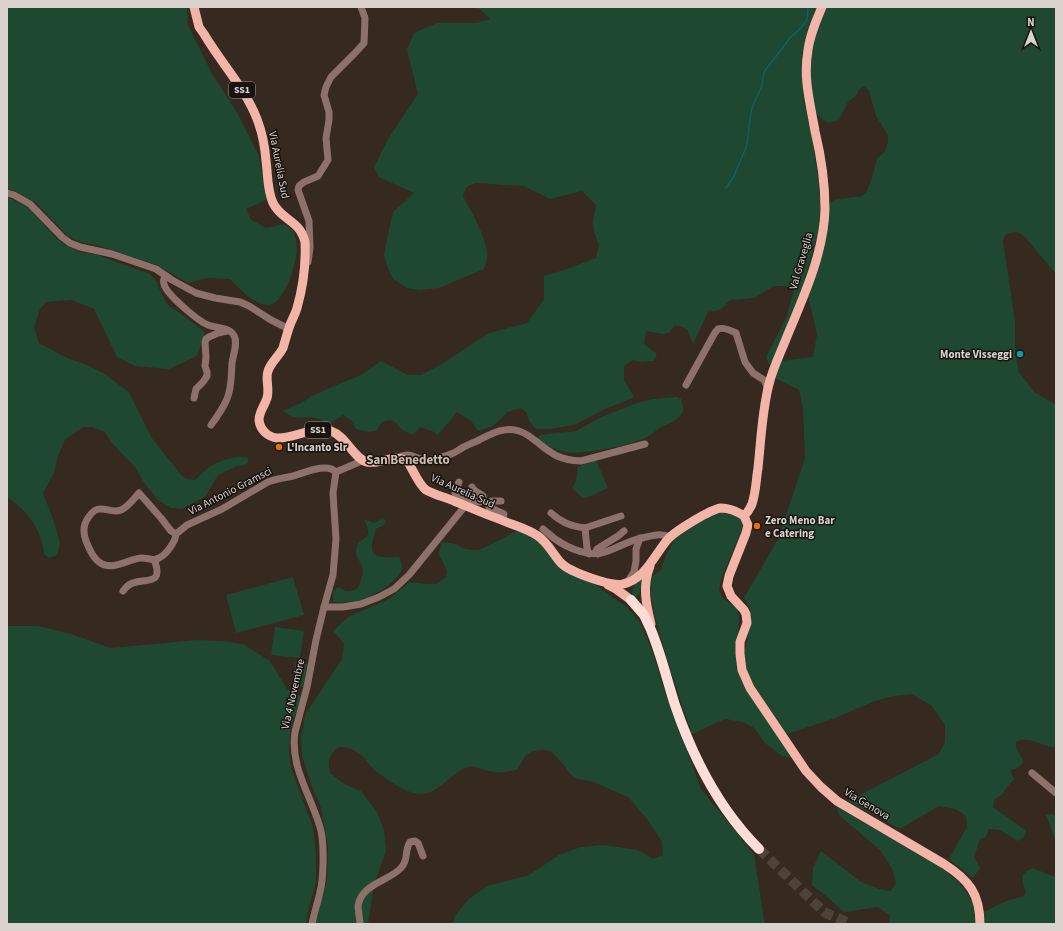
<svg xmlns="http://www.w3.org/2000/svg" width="1063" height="931" font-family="'Source Sans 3',sans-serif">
<rect width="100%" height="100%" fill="#352920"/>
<g fill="#1f4831">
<path d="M7 7H187L188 25 211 72 238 114 259 156 266 200 246 209 251 220 266 228 284 224 294 231C295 237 297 244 297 250 296 264 285 304 268 305 254 305 239 288 230 279L208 278 188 283 157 265 97 245 83 243 68 236 35 202 17 192 7 188Z"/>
<path d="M471 7H818L806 37 802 57V78L804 104 810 124 818 177 820 202 819 230 801 293 773 360 769 365 766 357 786 318 794 290 787 286H774L754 298 730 300 720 310 708 312 693 344 687 329 675 325 669 333 662 334 646 331 644 344 657 354 654 361 641 362 633 360 624 366V380L634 397 626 401 605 409 574 425 550 429H536L529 421 527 413 521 408 507 412 501 419 493 426 478 431 471 421 457 412 438 435 432 431 420 427 413 435C410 434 407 432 404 431 394 423 396 417 382 422L376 431 368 432 356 429 351 420 343 415 329 424C325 422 321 419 317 418 302 415 295 422 283 411L301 403 312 396 339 384 361 375 381 361 408 375H421L442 364 489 333 527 323 544 299V276L567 269 596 258 599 245 594 232 593 221 596 205 582 191 550 199 524 186 476 183 468 186 464 192 463 196C472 213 483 231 487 251 488 257 486 263 484 269L439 288 420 290 407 288 393 279 387 266 384 254 387 239 393 212 414 193 379 177 374 167 388 139 418 94 407 50 414 33 437 23H476L490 19 480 9Z"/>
<path d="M827 7H1056V274L1026 238 1020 233 1015 232 1005 235 1003 242 1015 321V352L1019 372 1034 392 1056 405V745L1053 747H1050C1040 744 1025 736 1016 742 1016 745 1016 749 1018 752 1021 758 1027 761 1019 767 1016 769 1013 769 1010 771L1014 779 1007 787 1002 795 996 798 994 801 993 807 998 811 1010 819 1026 831 1024 837 1018 841 1000 830 989 829 986 837 980 839 974 857 980 868 973 878 949 859 967 827 966 816 956 809 939 806 900 829 848 801 939 754 945 742V725L931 705 911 694 893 696 875 701 835 718 787 734 755 687 746 670 745 662V651L751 620 750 609 744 598 778 539 805 458 803 408 799 390 775 378 781 361 813 357 817 334 808 297 829 204 834 200 862 196 867 191 872 178 877 158 885 152 888 142V135L881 124 876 116 869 91 864 86 859 90 856 96 848 102 839 120C835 121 830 123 826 122 821 120 816 113 814 108 810 96 810 64 812 52 815 36 820 21 827 7Z"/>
<path d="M7 197 14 200 29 208 56 238 66 245 80 252 98 255 150 274 157 282 158 286 167 304 196 325 205 333 197 356 169 369 135 366 117 357 94 309 72 300 46 302 40 309 34 327 39 343 67 358 87 365 103 373 129 392 151 437 182 476 187 479 195 480C201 475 206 468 213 465 221 460 239 455 248 458V462L245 465 237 466 218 475 205 497 182 509 171 508 158 500 143 481 135 467 112 443 105 432 91 427H83L65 440 58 456 54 473 43 493 53 519 60 543 57 555 49 558 44 554C42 530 27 510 7 497Z"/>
<path d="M677 397 681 399C682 403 684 407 683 411 679 420 669 424 661 427 655 431 650 436 643 439 624 446 604 450 583 452 579 452 575 453 571 453 562 452 544 446 538 438L540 435 576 431 601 417 637 403 653 399Z"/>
<path d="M596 460 608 488 586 498H583L572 488 576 481 578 467Z"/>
<path d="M722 513C731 514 737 516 743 523V526L721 580 719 590 722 597 735 607 738 611 739 620 738 638 736 660 741 680 792 758 782 756 765 743 754 728 743 722 725 719 692 734C683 708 674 682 666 655 658 628 650 606 650 578L661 570 666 555 675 539 687 529 715 514Z"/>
<path d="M364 519C372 522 374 525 382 519L386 521 384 525 376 529C367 556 372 558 399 557 400 560 402 563 402 566 403 580 370 598 359 601 354 602 338 603 333 602 333 595 332 590 338 587L346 591C357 591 359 589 361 579 362 575 364 572 362 567 361 561 355 557 356 550 358 534 376 544 364 519Z"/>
<path d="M520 531 529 534 584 578 596 585 619 602 627 607 640 622 653 653 662 683 701 789 754 854 764 920 766 924H453L455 916 469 899 487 886 529 875 559 855 581 847 603 845 638 850 653 859 663 855 662 842 647 819 628 797 591 781 577 779 571 775 564 765 551 751 542 750 533 751 525 756 518 769C508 772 499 774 489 771 482 770 475 765 468 767 450 772 439 796 418 794 404 792 390 781 378 773 371 768 368 761 361 755 355 750 341 743 335 750 328 758 328 763 330 773L344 784 361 791 377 812 384 830 386 851 374 885 368 924H314L319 910 327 881 328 847 321 808 310 782 302 756 301 737 306 713 342 659 344 643 333 631 348 617 389 599 410 582 426 584H436L446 577 447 571 439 554 441 543 443 542 456 544 463 548 470 550H479L504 538 512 533Z"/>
<path d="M293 577 304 615 236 633 226 595Z"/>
<path d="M640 580 642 582C641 589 641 595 634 598L632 595C632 589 635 584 640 580Z"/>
<path d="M7 626H38L71 634 111 648 197 640 222 641 243 644 270 661 287 689 301 696 290 731 289 750 291 768 313 827 316 853V882L308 911 306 924H7Z"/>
<path d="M275 627 289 629 286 653 289 629 304 631 300 658 271 655Z"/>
<path d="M295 663 307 664 304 687 292 686Z"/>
<path d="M837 807 944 869C962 885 976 898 976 924H889L890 916 878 907 844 912 825 895 812 885 813 868 821 851 861 882 879 889 890 891 896 884 893 870 880 850 839 815Z"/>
<path d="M1052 814 1056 815V842L1046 815Z"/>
<path d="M1033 868 1047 874 1056 877V924H984V912L1006 901 1024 896 1026 892C1022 880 1018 874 1033 868Z"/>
</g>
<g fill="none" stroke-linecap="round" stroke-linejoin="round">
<path stroke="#125e68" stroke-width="1.5" d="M726 188 734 176 747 145 749 126 752 108 762 86 764 72 790 38 801 28 807 20 808 7"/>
<path stroke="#4e423a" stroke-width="10" stroke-dasharray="10 5" stroke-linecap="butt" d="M759 849 824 912 851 924"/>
<g stroke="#8f716b" stroke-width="7">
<path d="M7 193 14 195 30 204 62 237 70 243 80 247 112 254 156 269 172 280 196 293 215 298 240 302 249 306 271 320 289 329"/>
<path d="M308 262 310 248 309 221 298 190 299 186 304 182 318 176 328 160 326 138 329 120V112L324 95 326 87 331 77 356 52 364 43 365 18 361 7"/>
<path d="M166 276C164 278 163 281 164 284 166 294 198 321 208 325 216 328 228 327 233 334 239 341 233 355 232 363 231 376 232 387 227 399 223 408 217 417 211 425"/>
<path d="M686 385 713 336C714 334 717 330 718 329 723 327 732 331 736 333L745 362 753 373 764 380 768 389"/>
<path d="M194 398 196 389 203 382 207 376V372L205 366 206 357 205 342 206 339 209 337 218 333 227 331"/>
<path d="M398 458C410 450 417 461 427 460 434 459 445 457 451 454 455 453 458 450 462 448 467 445 473 443 479 440 491 434 505 426 519 431 526 433 532 438 537 442 553 455 560 460 581 461L645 444"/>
<path d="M336 472 357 463 363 460"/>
<path d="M468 499 479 502 484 501 483 496C479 492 474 492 472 487"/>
<path d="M501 501H492L490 502 488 505 489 507 504 514 502 521"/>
<path d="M551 513C562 523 571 526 585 528L587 548 589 554"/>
<path d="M585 528 621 516"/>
<path d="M543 529C547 532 551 536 555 539 568 548 590 558 605 552 620 547 629 540 646 537 655 535 662 533 670 537"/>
<path d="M176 534 171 531 161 518 139 493C134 499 128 507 121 510 109 515 99 500 88 518 83 525 83 533 86 541 90 550 93 559 102 564 114 570 129 559 141 558 147 557 153 562 159 558 166 555 176 541 176 534L187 525 222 509 268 482C276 479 284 478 293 476 304 473 327 462 336 472"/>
<path d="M598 554 596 551 597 549 618 536 624 531"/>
<path d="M627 583 634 572 636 561V549L640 538"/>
<path d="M123 591C126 587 129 584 133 583 147 578 163 585 155 562L157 559"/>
<path d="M324 607H343L361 604 379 597 394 589 409 575 465 506 468 499 455 493 459 482"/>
<path d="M1032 773 1056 793"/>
<path d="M312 924C314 913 318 902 320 892 324 877 324 845 321 831 319 822 315 813 312 805 302 781 291 758 295 732L307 687 316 640 324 607 333 575 336 539 333 493 336 472"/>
<path d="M360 924C360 918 358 912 358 906 361 884 389 881 401 868 409 860 404 851 410 842L415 841 418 843 423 856"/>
</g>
<g stroke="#f3b5a8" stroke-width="9">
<path d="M194 7 199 27 204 34C221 63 245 88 257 119 262 132 265 147 266 161 268 175 267 190 273 203 281 220 300 220 305 242 306 264 303 287 297 308 295 315 291 321 289 328 287 334 285 341 283 348 279 356 271 362 268 371 265 379 270 389 267 398 265 405 259 412 259 420 260 430 268 437 277 438 295 439 313 425 331 431 346 436 354 459 367 462 381 465 395 452 408 462 413 470 419 485 426 490 435 495 445 497 454 501 469 507 484 514 499 519 512 525 526 528 538 536 548 543 553 554 561 563 570 572 611 587 623 584 646 579 655 553 669 538 677 530 711 509 721 508 729 508 738 512 744 516L748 525 746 533 729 576 727 586 731 596 744 610 746 614 747 623 740 642V654L742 670 750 688 806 771 821 787 837 801 944 864C969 880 980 894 980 924"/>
<path d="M744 516C748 512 750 509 752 504 756 492 756 480 758 468 761 440 762 411 769 384 773 368 780 354 786 339 803 298 824 253 825 209 825 183 821 156 815 131 810 102 803 79 808 50 810 35 816 21 822 7"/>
<path d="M650 566C642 586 646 604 651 624"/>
<path d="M608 585 616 589 631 600"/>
</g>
<path stroke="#fcddd7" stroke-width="10" d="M631 600 644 615 651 630C661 654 667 680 675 705 693 758 719 809 759 849"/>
</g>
<circle fill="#0f9aa8" stroke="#18130f" stroke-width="1.5" cx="1020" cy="354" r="4"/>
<g fill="#e8710a" stroke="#18130f" stroke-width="1.5">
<circle cx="279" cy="447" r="4"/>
<circle cx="757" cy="526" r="4"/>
</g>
<g text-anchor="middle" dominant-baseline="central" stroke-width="3" stroke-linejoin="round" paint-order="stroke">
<g fill="#18130f" stroke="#a09993" stroke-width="1">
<rect x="229" y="82" width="26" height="16" rx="3"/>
<rect x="305" y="422" width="26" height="16" rx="3"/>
</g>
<g font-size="10" font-weight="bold" fill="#dad2cc">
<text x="242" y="90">SS1</text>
<text x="318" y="430">SS1</text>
</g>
<g font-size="11" fill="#dad2cc" stroke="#18130f">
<text transform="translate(279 165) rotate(79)">Via Aurelia Sud</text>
<text transform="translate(801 261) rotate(-74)">Val Graveglia</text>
<text transform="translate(230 491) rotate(-27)">Via Antonio Gramsci</text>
<text transform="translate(463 491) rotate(24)">Via Aurelia Sud</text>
<text transform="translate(293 694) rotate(-77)">Via 4 Novembre</text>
<text transform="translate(867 804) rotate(31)">Via Genova</text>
</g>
<g font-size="11" font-weight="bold" fill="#dad2cc" stroke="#18130f" text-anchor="start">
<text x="1012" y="354" text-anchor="end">Monte Visseggi</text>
<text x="287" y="447">L'Incanto Slr</text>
<text x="765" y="520">Zero Meno Bar<tspan x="765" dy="13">e Catering</tspan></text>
</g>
<g font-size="13" font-weight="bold" fill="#ccbdb0" stroke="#18130f">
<text x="408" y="460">San Benedetto</text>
</g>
</g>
<rect width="1063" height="931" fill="none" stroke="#dad2cc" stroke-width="16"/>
<g transform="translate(1031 32)" stroke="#18130f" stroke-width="3" paint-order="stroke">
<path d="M0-3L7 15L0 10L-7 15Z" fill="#dad2cc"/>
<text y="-6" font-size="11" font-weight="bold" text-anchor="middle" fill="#dad2cc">N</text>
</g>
</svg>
